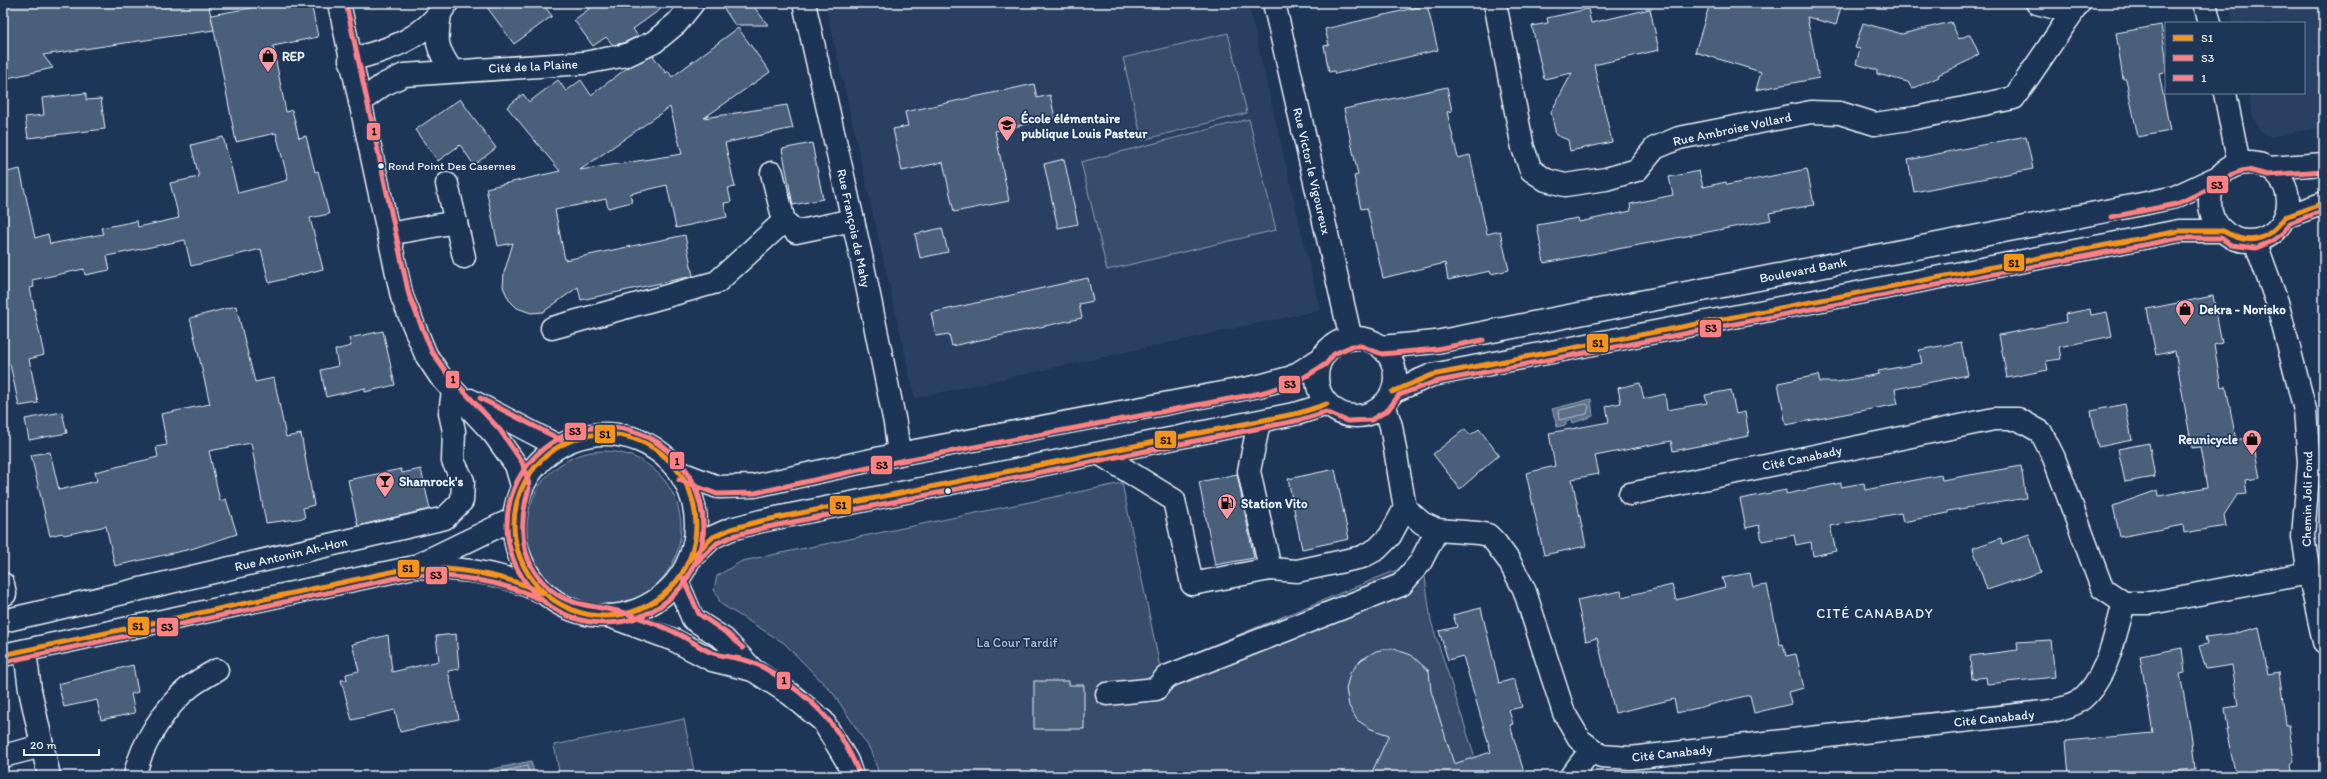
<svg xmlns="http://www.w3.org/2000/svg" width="2327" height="779" font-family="Itim,sans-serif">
<rect width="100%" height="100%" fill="#1d3557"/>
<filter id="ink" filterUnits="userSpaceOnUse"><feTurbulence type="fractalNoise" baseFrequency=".025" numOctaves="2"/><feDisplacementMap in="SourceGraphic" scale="8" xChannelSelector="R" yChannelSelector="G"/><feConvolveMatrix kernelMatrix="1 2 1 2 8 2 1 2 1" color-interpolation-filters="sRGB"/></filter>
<g filter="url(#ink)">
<g fill="#2a4162">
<path d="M825 3H1248L1320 310 915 398Z"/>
<path d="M2229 3H2324V127L2271 137 2260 130 2252 115 2248 93H2304V23H2233Z"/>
</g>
<g fill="#374d6c" stroke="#909fb2">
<path d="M1228 33 1247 113 1142 140 1123 58Z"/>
<path d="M1249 119 1276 230 1107 270 1081 162Z"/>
<circle cx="604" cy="528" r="77"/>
<path d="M1122 483 1160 667 1399 569 1424 570 1431 621 1481 776H880L870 749 833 693 784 643 721 604 714 589 717 576 742 561Z"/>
<path d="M684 719 695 776H560L554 745Z"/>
</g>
<g fill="#5d7089" stroke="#95a4b5">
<path d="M1591 399 1593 416 1573 423 1572 420 1566 421V425L1557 427 1552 409Z"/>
<path d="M531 761 535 776H491L489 770Z"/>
</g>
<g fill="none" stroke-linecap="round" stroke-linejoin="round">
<g stroke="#b0bdcc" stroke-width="1">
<path d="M1586 404 1589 406 1587 414 1559 420 1558 411Z"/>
<path d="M494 776 496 773 527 766 530 776"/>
</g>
</g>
<g fill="#495e7a" stroke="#e8f1f8" fill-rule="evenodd">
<path d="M3 3H208L214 30 43 55 53 68 3 79Z"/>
<path d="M250 3H311L318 37 273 46 286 112 292 110 299 138 306 136 315 172 318 171 329 214 310 218 323 269 269 283 261 249 191 266 185 240 107 256 110 270 85 275 84 269 32 280 34 287 30 288 44 355 29 359 38 403 19 406 10 364 3 366V173L20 169 35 238 48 234 50 244 103 234 101 228 137 221 138 227 179 218 170 183 199 177 191 145 223 137 238 193 288 180 276 133 236 142 211 15 251 8Z"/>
<path d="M484 3H542L552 16 514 44Z"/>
<path d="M597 3H669L633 29 638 36 623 43 613 45 606 37 593 46 574 20Z"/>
<path d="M720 3H751L768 25H735Z"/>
<path d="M1710 3H1842L1836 25 1807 17 1819 78 1756 90 1761 72 1695 52Z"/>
<path d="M1427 5 1438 50 1335 74 1334 71 1329 72 1324 46 1329 45 1325 29Z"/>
<path d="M1588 9 1591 23 1650 9 1659 50 1594 65 1612 142 1570 151 1568 140 1556 135 1551 112 1572 73 1544 79 1532 26 1548 23 1547 18Z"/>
<path d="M1951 22 1959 39 1970 34 1979 54 1970 60 1938 75 1939 77 1912 89 1908 82 1877 74V70L1856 64 1860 49 1855 48 1863 23 1902 34Z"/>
<path d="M2161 25 2166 56V72L2159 73 2170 131 2138 137 2126 79H2123L2116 33Z"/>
<path d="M738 28 770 72 704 118 787 105 793 128 725 143 735 187 728 188 731 202 724 203 727 217 676 228 667 185 630 194 632 202 608 208 606 199 555 210 565 260 685 235 693 276 581 300 578 287 543 312 531 313 517 308 509 300 503 287 504 273 513 243 498 246 486 188 560 171 507 107 523 94 529 102 558 80 566 91 581 80 591 95 627 68 653 56 666 73 668 71 672 77ZM670 107 682 154 580 170Z"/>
<path d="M1034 84 1037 98 1050 95 1055 118 995 131 1009 201 954 212 943 162 902 171 893 129 908 126 905 112Z"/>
<path d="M1447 87 1452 111 1447 112 1458 158 1470 155 1487 234 1500 231 1509 270 1491 274 1490 271 1448 280 1445 263 1383 278 1367 208 1361 209 1354 176 1358 175 1344 109Z"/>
<path d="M86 93V100L101 99 105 129 28 138 25 117 44 115 42 98Z"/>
<path d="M460 99 496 148 474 165 460 145 438 161 415 130Z"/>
<path d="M2026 136 2033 169 1914 192 1908 160Z"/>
<path d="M812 143 823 199 793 205 782 149Z"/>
<path d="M1064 159 1078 224 1058 228 1044 164Z"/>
<path d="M1807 169 1814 205 1769 213 1771 220 1544 263 1537 225 1578 218 1579 222 1631 211 1630 204 1673 195 1669 177 1699 171 1703 187 1726 182 1727 185Z"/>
<path d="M942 228 948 252 920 258 915 234Z"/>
<path d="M1088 278 1093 301 1079 304 1082 318 952 346 949 334 936 336 931 313Z"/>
<path d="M2213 296 2222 343 2214 345 2221 387 2226 386 2236 440 2252 437 2260 478 2245 480 2247 494 2237 495 2224 515 2226 526 2184 533 2183 525 2120 537 2113 506 2158 490 2159 496 2207 487 2200 447 2192 448 2175 351 2156 355 2147 309Z"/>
<path d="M236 306 255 382 274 378 286 437 301 434 314 505 303 508 305 518 266 523 251 443 209 451 220 501 226 499 237 534 191 549 115 566 106 526 64 535 62 533 50 536 31 455 50 452 59 490 97 481 95 472 158 457 156 447 167 445 161 414 210 404 190 318Z"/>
<path d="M2090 309 2091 315 2107 312 2112 336 2059 347 2061 359 2046 361 2048 370 2007 378 1999 335 2066 322 2065 314Z"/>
<path d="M383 331 395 385 365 392V388L326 397 321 370 338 366 335 350 351 346 349 338Z"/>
<path d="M1961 342 1968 375 1895 389 1898 404 1786 425 1778 383 1818 375 1820 382H1837L1879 374 1878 371 1922 363 1919 350Z"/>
<path d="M1640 383 1644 399 1665 394 1667 410 1707 403 1705 395 1731 390 1736 414 1745 412 1749 436 1673 451 1671 441 1595 456 1599 474 1572 479 1586 546 1544 555 1526 473 1555 466 1549 433 1609 422 1606 406 1621 403 1618 388Z"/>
<path d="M2125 404 2132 440 2098 447 2091 411Z"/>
<path d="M62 412 67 433 29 440 25 419Z"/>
<path d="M1465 429 1470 435 1479 429 1499 455 1460 489 1433 454Z"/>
<path d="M2149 443 2155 477 2125 482 2118 449Z"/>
<path d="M2021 466 2026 498 1948 511V513L1903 522 1901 513 1830 526 1836 551 1813 556 1811 542 1796 545 1794 535 1762 541 1759 525 1746 528 1740 499 1786 490V494L1841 483V487L1864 483 1865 490 1941 475 1942 480Z"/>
<path d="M401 469 402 473 421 469 430 509 358 526 348 480Z"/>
<path d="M1335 469 1349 539 1302 549 1288 479Z"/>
<path d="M1237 474 1254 558 1215 565 1199 482Z"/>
<path d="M2029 534 2041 572 1987 590 1973 548 2001 538 2002 544Z"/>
<path d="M1750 573 1753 587 1767 585 1780 645 1783 644 1786 656 1796 654 1804 688 1788 692 1791 704 1754 713 1750 695 1677 713 1674 699 1615 713 1597 638 1586 641 1577 600 1621 591 1622 597 1672 585 1676 600 1725 587 1722 578Z"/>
<path d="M1481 608 1499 683 1514 679 1522 707 1509 710 1513 724 1510 725 1525 776H1370L1389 735 1371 729 1357 720 1349 706 1346 689 1350 673 1361 660 1376 651 1385 649H1394L1411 655 1429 671 1431 691 1454 764 1491 752 1463 656 1448 660 1439 631 1457 627 1453 615Z"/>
<path d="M2259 627 2268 674 2279 672 2286 725H2289L2294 761 2291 764 2293 776H2236L2226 730H2228L2225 708 2238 706 2232 665 2206 669 2199 646 2207 644 2205 637 2236 633Z"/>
<path d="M456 634 459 669 448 671 459 719 400 732 395 710 352 720 341 680H347L346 674 359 671 352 644 388 635 392 672 439 661 436 636Z"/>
<path d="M2051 640 2055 677 1987 684 1986 677 1972 679 1970 656 2018 650 2017 642Z"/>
<path d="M2182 648 2185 673 2180 674 2191 733 2195 769 2117 776H2069L2066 741 2153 733 2140 656Z"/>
<path d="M133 665 138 692 131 694 135 713 101 720 97 700 64 707 58 684Z"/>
<path d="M1034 681H1069V685H1084V729H1034Z"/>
</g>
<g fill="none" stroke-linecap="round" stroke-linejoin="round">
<defs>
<g id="minor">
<path d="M339 3 402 297 426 355 440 376 494 434 516 465 522 486"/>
<path d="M804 3 861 256 895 423 899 454"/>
<path d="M1274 3 1351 339"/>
<path d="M1495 3 1523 148 1531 170 1546 180 1565 185 1606 179 1637 170 1655 148 1679 138 1811 112 1840 113 1875 124 1915 118 2014 98 2079 3"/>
<path d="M2037 3 2071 12"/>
<path d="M2205 3 2210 23"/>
<path d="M440 14C436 42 435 46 452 71"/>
<path d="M350 60C390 49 423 40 447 3"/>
<path d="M2225 93 2239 164"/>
<path d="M360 102 383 85 404 75 584 63 627 55 654 42 677 23 693 3"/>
<path d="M772 173 784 221"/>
<path d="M447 184 464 257"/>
<path d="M389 234 456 222"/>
<path d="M2255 241 2277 302 2305 410 2309 463 2303 537 2309 573 2324 642"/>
<path d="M552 328 717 282 784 221 796 232 853 220"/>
<path d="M470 400 558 446"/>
<path d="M1384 404 1391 426 1405 508 1422 523 1437 530 1478 533 1488 535 1495 542 1509 561 1524 589 1564 713 1580 740 1601 756 1630 758 2052 711C2060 709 2071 706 2078 702 2107 681 2115 635 2124 603"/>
<path d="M1100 454 1174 500 1192 584 1270 569 1249 471 1259 422"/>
<path d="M1630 494 1994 419H2018L2041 432 2054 458 2102 588 2124 603H2151L2309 573"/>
<path d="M1270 569 1297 571 1362 557 1377 549 1390 536 1405 508"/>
<path d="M3 584 5 594"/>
<path d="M3 621 445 518 462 501 463 481 453 461 454 431 450 413 453 391"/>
<path d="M25 651 30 690 49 776"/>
<path d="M1107 694 1156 689 1166 677 1401 585 1420 563 1437 530"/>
<path d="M3 756 42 746"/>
<path d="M135 776C140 746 166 705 191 686 199 680 208 675 217 670"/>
<path d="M1571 776 1592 749"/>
</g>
<g id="major">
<circle cx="2249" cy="202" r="39"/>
<path d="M2268 168 2324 164"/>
<path d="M2285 217 2324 203"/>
<circle cx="1356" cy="377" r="39"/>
<path d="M1381 347 1436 342 2147 203 2175 197 2220 176"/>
<path d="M1392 392 1432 375 2179 231H2223"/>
<circle cx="605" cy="525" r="91"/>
<path d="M681 473 718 487 754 486 899 454 1259 386 1292 377 1322 358"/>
<path d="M689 560 713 537 731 529 761 521 1299 413 1327 404"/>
<path d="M417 567C460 569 500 571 539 591"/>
<path d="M677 581 693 619 724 639 753 670 790 694 823 721 847 761 852 776"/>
<path d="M609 616 674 640 712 660 753 670"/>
<path d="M3 655 414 567 513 519"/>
</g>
</defs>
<use href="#minor" stroke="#e8f1f8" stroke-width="25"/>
<use href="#major" stroke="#e8f1f8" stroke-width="25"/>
<use href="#minor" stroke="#1d3557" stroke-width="22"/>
<use href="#major" stroke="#1d3557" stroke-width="22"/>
<defs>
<g id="bus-1">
<path d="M2285 217 2324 203"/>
<path d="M2223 231C2250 246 2267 242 2285 217"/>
<path d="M1392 392 1432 375 2179 231H2223"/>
<circle cx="605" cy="525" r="91"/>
<path d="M689 560 713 537 731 529 761 521 1299 413 1327 404"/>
<path d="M3 655 414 567C460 569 501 573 543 593"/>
</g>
<g id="bus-2">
<path d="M2111 217 2177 204 2223 182 2233 174 2241 171 2248 170 2268 175 2324 171"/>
<circle cx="605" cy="525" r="98"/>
<path d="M679 480 717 494 755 493 900 461 1261 393 1295 383 1326 364 1334 354 1352 346H1361L1382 354 1437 349 1483 340"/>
<path d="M694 565 717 543 733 536 763 528 1300 420 1326 412 1347 421 1371 420 1388 410 1399 395 1434 382 2180 238H2221L2231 245 2256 248 2272 241 2283 233 2290 223 2324 210"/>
<path d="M4 662 415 574C459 576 499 580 540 599"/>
</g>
<g id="bus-3">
<path d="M346 3 409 295 432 352 446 372 500 430 522 462 529 484"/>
<path d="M480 398 561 440"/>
<path d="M555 440C568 434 582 428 596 427 657 422 708 476 703 537 701 554 692 570 683 584"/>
<path d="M529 488C518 524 519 564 551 590 572 608 599 605 625 613 643 619 661 625 678 634 689 639 699 647 710 652 723 657 737 657 751 662 764 666 776 675 787 683 823 708 842 732 859 773"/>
<path d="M683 578 699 614 728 634 743 648"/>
</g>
</defs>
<use href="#bus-1" stroke="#1d3557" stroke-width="8"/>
<use href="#bus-2" stroke="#1d3557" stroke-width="8"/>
<use href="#bus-3" stroke="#1d3557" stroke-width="8"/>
<use href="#bus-1" stroke="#f7941e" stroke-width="5"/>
<use href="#bus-2" stroke="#ff8180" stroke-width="5"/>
<use href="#bus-3" stroke="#ff8088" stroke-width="5"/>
</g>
</g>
<defs>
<symbol id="shop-pin" viewBox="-11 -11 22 30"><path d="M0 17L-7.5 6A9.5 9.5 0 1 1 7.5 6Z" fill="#ff9aa2" stroke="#1d3557"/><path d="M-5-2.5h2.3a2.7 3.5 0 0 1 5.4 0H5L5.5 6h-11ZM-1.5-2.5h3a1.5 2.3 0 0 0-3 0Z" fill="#111"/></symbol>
<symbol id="school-pin" viewBox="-11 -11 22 30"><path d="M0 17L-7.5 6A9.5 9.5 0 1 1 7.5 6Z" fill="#ff9aa2" stroke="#1d3557"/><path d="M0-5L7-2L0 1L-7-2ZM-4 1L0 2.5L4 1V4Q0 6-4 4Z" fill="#111"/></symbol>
<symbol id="bar-pin" viewBox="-11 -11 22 30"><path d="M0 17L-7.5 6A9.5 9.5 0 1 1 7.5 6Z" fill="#ff9aa2" stroke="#1d3557"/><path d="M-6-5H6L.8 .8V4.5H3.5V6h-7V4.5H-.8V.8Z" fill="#111"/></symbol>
<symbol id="fuel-pin" viewBox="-11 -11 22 30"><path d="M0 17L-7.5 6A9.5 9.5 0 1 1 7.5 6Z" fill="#ff9aa2" stroke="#1d3557"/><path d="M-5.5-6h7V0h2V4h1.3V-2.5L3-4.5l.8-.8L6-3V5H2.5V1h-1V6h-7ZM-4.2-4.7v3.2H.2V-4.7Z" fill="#111"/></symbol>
</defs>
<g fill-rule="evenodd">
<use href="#shop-pin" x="257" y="45" width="22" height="30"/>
<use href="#school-pin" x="996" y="114" width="22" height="30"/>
<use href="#shop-pin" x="2174" y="298" width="22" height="30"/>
<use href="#shop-pin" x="2241" y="428" width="22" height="30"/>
<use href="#bar-pin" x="374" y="470" width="22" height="30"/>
<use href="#fuel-pin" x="1216" y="492" width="22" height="30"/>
</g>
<g fill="#e8f1f8" stroke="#1d3557" stroke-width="1.5">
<circle cx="381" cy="166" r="3.5"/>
<circle cx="948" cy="491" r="3.5"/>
</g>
<g text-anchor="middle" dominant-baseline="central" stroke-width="3.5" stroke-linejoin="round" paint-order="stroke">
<g font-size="12" fill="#e8f1f8" stroke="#1d3557" text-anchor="start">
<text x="388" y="166">Rond Point Des Casernes</text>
</g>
<g font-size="13" font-weight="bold" fill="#e8f1f8" stroke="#1d3557" text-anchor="start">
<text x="282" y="56">REP</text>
<text x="1021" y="118">École élémentaire<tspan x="1021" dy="15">publique Louis Pasteur</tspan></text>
<text x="2199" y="309">Dekra - Norisko</text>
<text x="2238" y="439" text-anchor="end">Reunicycle</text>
<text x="399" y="481">Shamrock's</text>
<text x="1241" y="503">Station Vito</text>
</g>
<g font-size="13" fill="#e8f1f8" stroke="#1d3557">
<text transform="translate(533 66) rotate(-3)">Cité de la Plaine</text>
<text transform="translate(1732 129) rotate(-12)">Rue Ambroise Vollard</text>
<text transform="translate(1312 171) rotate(77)">Rue Victor le Vigoureux</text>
<text transform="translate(854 228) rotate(78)">Rue François de Mahy</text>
<text transform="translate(1803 270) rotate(-11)">Boulevard Bank</text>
<text transform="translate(1802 458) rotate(-12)">Cité Canabady</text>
<text transform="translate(2307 499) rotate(-89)">Chemin Joli Fond</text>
<text transform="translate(291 554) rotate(-13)">Rue Antonin Ah-Hon</text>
<text transform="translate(1994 718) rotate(-6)">Cité Canabady</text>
<text transform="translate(1672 753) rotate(-6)">Cité Canabady</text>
</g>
<g font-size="13" fill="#b3c0ce" stroke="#1d3557">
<text x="1017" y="642">La Cour Tardif</text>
</g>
<g font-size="14" letter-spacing="1" fill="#e8f1f8" stroke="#1d3557">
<text x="1875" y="613">CITÉ CANABADY</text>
</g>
</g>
<g stroke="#1d3557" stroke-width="1.5">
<rect x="366" y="122" width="15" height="19" rx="4" fill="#ff8088"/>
<rect x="2206" y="175" width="23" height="19" rx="4" fill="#ff8180"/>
<rect x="2003" y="253" width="22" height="19" rx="4" fill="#f7941e"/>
<rect x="1699" y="319" width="23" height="19" rx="4" fill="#ff8180"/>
<rect x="1586" y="333" width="23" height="20" rx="4" fill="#f7941e"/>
<rect x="445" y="370" width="15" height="19" rx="4" fill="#ff8088"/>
<rect x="1278" y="375" width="23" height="19" rx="4" fill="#ff8180"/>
<rect x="564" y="422" width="23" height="19" rx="4" fill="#ff8180"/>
<rect x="594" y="424" width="22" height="20" rx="4" fill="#f7941e"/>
<rect x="1154" y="430" width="23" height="19" rx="4" fill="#f7941e"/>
<rect x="669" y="451" width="16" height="19" rx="4" fill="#ff8088"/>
<rect x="870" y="455" width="23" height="20" rx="4" fill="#ff8180"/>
<rect x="829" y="495" width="23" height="20" rx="4" fill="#f7941e"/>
<rect x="397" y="559" width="23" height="19" rx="4" fill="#f7941e"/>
<rect x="425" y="566" width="23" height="19" rx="4" fill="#ff8180"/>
<rect x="127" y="616" width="23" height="20" rx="4" fill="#f7941e"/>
<rect x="156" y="617" width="23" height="20" rx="4" fill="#ff8180"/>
<rect x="776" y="671" width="15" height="19" rx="4" fill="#ff8088"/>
</g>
<g font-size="11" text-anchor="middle" font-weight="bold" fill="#111">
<text x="374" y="135">1</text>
<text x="2217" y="189">S3</text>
<text x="2014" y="267">S1</text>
<text x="1711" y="332">S3</text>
<text x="1598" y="347">S1</text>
<text x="453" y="383">1</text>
<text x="1290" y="388">S3</text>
<text x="575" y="435">S3</text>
<text x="605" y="438">S1</text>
<text x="1166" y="444">S1</text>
<text x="677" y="465">1</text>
<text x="882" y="469">S3</text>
<text x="841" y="509">S1</text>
<text x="408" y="572">S1</text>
<text x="436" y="579">S3</text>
<text x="138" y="630">S1</text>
<text x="167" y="631">S3</text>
<text x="784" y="684">1</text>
</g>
<rect width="2327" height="779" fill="none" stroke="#1d3557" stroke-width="16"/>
<rect x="8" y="8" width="2311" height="763" fill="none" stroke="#e8f1f8" stroke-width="1.5" filter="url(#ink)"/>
<rect x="2165" y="22" width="140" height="72" fill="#1d3557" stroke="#6e8097"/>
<rect x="2173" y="35" width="20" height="6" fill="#f7941e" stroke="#6e8097"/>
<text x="2201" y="42" font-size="12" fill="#e8f1f8">S1</text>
<rect x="2173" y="55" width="20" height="6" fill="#ff8180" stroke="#6e8097"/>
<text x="2201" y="62" font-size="12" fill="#e8f1f8">S3</text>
<rect x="2173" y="75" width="20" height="6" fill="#ff8088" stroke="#6e8097"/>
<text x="2201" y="82" font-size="12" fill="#e8f1f8">1</text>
<path d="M24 749v6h75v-6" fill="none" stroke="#e8f1f8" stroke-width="2"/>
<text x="30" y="749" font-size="12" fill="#e8f1f8" stroke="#1d3557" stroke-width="3" paint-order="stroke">20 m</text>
</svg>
